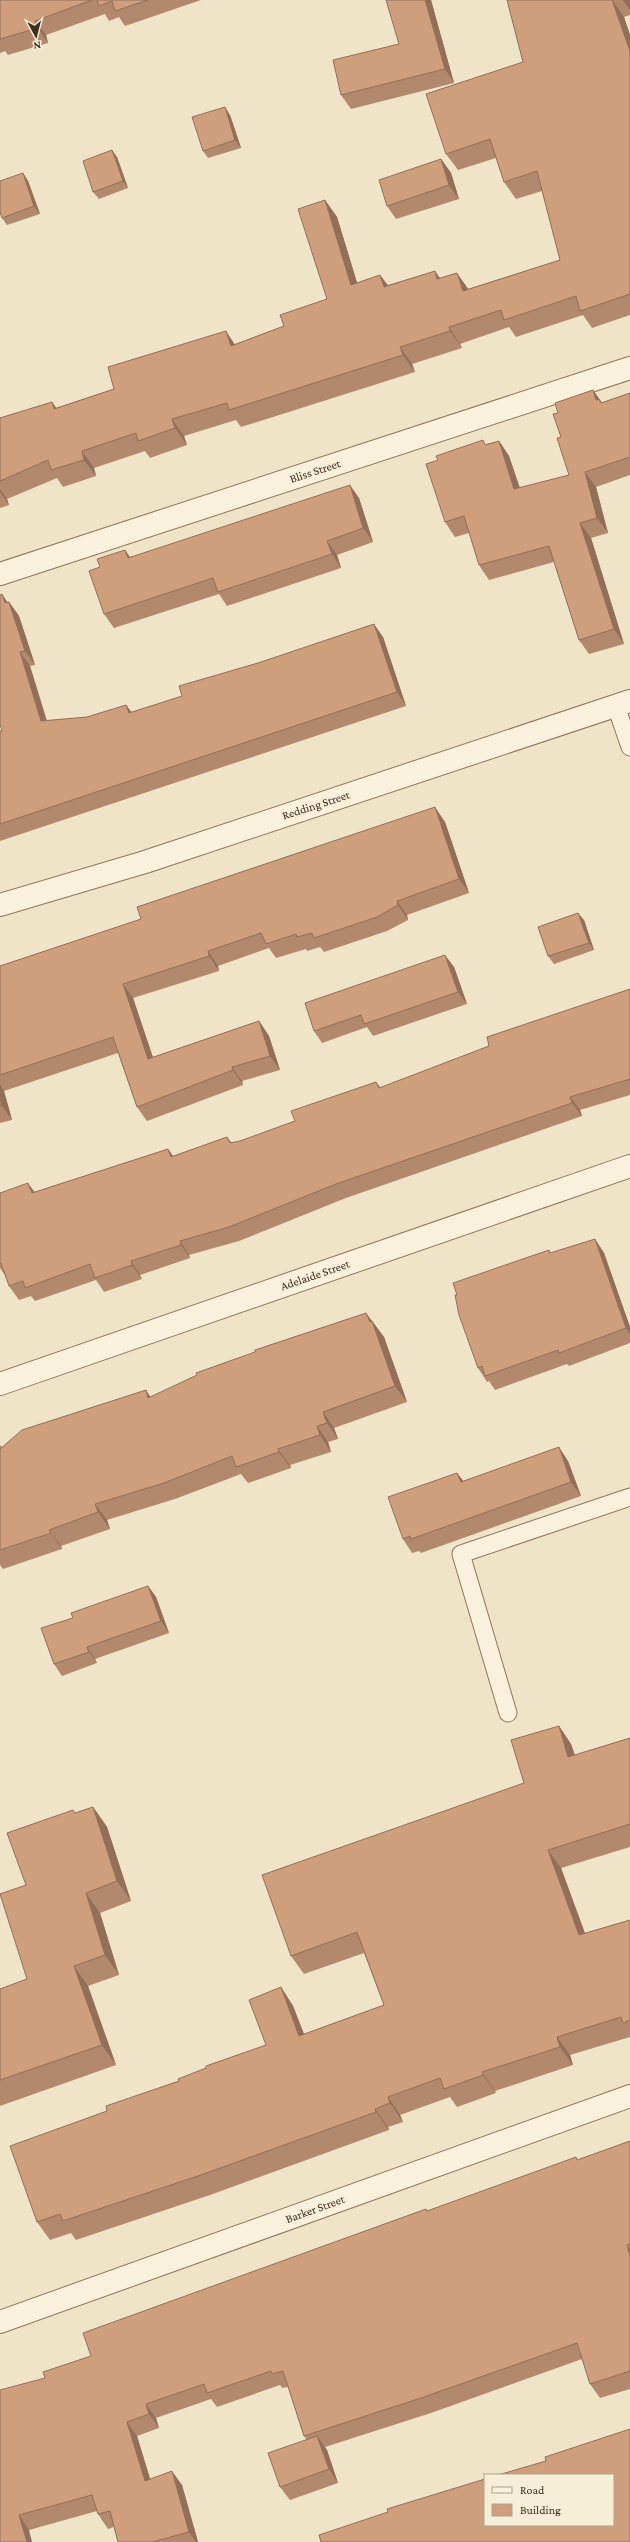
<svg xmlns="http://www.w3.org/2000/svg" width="630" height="2542" font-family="'Crimson Pro',serif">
<rect width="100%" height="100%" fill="#f0e4c8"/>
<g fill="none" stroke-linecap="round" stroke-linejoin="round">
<defs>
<g id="lane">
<path d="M616 706 630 747"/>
<path d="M508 1713 461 1554 630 1497"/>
</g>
<g id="street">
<path d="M0 574 630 368"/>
<path d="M0 905 145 862 630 701"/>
<path d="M0 1384 630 1166"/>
<path d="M0 2322 630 2096"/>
</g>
</defs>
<use href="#lane" stroke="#8d765c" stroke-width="19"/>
<use href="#street" stroke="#8d765c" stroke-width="24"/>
<use href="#lane" stroke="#faf1dc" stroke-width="17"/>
<use href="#street" stroke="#faf1dc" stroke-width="22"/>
</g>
<g fill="#b2896c">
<path d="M0 0H201L125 26 119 17 109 21 105 14 46 35 48 43 8 55 5 51 0 53Z"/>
<path d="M431 0 454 83 351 109 341 95 399 44Z"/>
<path d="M507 0H630V15L624 17 630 35V315L592 328 583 315 516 337 509 327 460 344 462 348 412 364 415 372 241 427 236 420 184 436 187 445 150 458 145 451 94 468 96 476 63 487 57 478 7 499 9 505 0 508V418L52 402 56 408 114 389 284 326 327 299 325 200 337 217 357 283 380 275 388 285 435 271 440 278 468 289 560 260 542 191 516 199 504 182 496 158 458 170 446 154 523 62Z"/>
<path d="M230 115 241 148 208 158 203 151Z"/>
<path d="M117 157 128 188 99 199 93 192Z"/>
<path d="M441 159 451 173 459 199 396 219 387 206Z"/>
<path d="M23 173 28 181 40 214 7 225 2 218Z"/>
<path d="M593 390 602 403 630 393V475L596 487 608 533 591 538 624 644 589 654 579 640 554 562 489 580 479 565 469 533 455 537 445 522 486 444 499 441 509 456 520 488 569 475 561 437 558 413Z"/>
<path d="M359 498 373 542 337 555 341 568 227 606 219 594 114 628 104 614 125 550 130 557Z"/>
<path d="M2 594 7 602H9L19 616 35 665 30 666 47 721 87 717 126 705 131 712 383 637 406 706 0 841V731H2Z"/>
<path d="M445 822 469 893 407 915 408 920 387 931 324 952 320 947 307 951 306 949 276 958 269 948 218 966 219 971 133 998 153 1057 259 1021 269 1036 280 1070 242 1081 243 1085 147 1121 137 1107 118 1053 4 1091 12 1120 0 1123V966Z"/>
<path d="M584 920 594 950 554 964 548 956Z"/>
<path d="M454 967 467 1004 373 1036 367 1027 322 1043 314 1031Z"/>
<path d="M630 989V1095L580 1110 582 1116 346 1198 239 1241 189 1255 190 1258 140 1275 142 1279 104 1292 96 1280 35 1301 31 1296 19 1300 9 1286 6 1277 0 1268V1193L35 1192 168 1149 173 1156 227 1137 232 1143 240 1141 295 1121 376 1082 381 1088 489 1046Z"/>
<path d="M595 1239 604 1253 630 1327V1343L569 1366 567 1364 495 1390 489 1381 487 1382 478 1368 550 1253Z"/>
<path d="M372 1321 384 1337 407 1402 334 1428 338 1439 328 1442 331 1452 290 1465 291 1468 248 1483 241 1474 175 1499 107 1520 110 1529 61 1546 62 1549 3 1569 0 1565V1445L2 1447 150 1397Z"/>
<path d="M568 1461 581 1496 421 1553 419 1551 412 1553 403 1539 457 1473 463 1481Z"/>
<path d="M148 1586 156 1597 169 1633 95 1659 97 1663 62 1676 54 1664 73 1618Z"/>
<path d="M559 1726 571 1744 575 1755 630 1738V1847L561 1868 585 1933 630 1920V2037L570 2055 573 2065 495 2091 496 2093 457 2107 450 2097 400 2115 403 2122 388 2127 389 2130 210 2195 76 2240 71 2233 50 2240 37 2222 107 2111 179 2081 206 2068 266 2045 281 1987 293 2006 304 2034 384 2005 364 1953 304 1974 291 1956 524 1783Z"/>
<path d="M93 1807 107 1827 131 1901 100 1913 119 1975 88 1986 116 2065 0 2106V1989L27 1979 26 1885 75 1813Z"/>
<path d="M630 2141V2389L600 2398 590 2384 582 2359 431 2413 325 2447 327 2450 338 2483 290 2500 280 2487 307 2440 304 2436 288 2387 282 2388 280 2385 217 2407 211 2399 156 2418 159 2428 137 2436 150 2479 182 2485 198 2542H118L114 2527 108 2529 98 2514 97 2511 29 2530 0 2542 45 2378 91 2356 427 2211 578 2160Z"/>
</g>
<g fill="#916f58">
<path d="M425 0H431L454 83 445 69Z"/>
<path d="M612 0 624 17 630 35V51Z"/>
<path d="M623 0H630V10Z"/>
<path d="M35 21 46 35 48 43 38 28Z"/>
<path d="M225 107 230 115 241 148 235 140Z"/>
<path d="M112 150 117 157 128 188 123 181Z"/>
<path d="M441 159 451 173 459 199 449 185Z"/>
<path d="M23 173 28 181 40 214 34 206Z"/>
<path d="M325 200 337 217 363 302 351 285Z"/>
<path d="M435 271 446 288 437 279Z"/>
<path d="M457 273 469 290 463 291Z"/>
<path d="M380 275 392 292 384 287Z"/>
<path d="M449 327 460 344 462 348 450 331Z"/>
<path d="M226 331 237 348 231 346Z"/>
<path d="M400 347 412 364 415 372 403 355Z"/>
<path d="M593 390 610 414 596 400Z"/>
<path d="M52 402 64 419 54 409Z"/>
<path d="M172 419 184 436 187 445 175 428Z"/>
<path d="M499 441 509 456 525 504 514 489Z"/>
<path d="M82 451 94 468 96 476 84 460Z"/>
<path d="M585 472 596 487 608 533 597 518Z"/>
<path d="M350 485 359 498 373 542 363 528Z"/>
<path d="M0 489 7 499 9 505 0 492Z"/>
<path d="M580 523 591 538 624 644 614 629Z"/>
<path d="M327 541 337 555 341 568 332 554Z"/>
<path d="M125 550 134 564 128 558Z"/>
<path d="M2 594 11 608 5 603Z"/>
<path d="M9 602 19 616 35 665 25 651Z"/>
<path d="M374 624 383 637 406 706 397 692Z"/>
<path d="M20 652 30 666 51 735 41 721Z"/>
<path d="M126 705 136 718 129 713Z"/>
<path d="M435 807 445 822 469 893 459 879Z"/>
<path d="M397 901 407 915 408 920 398 905Z"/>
<path d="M578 913 584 920 594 950 589 943Z"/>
<path d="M208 951 218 966 219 971 209 956Z"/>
<path d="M445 955 454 967 467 1004 458 992Z"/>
<path d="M123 984 133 998 158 1073 148 1059Z"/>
<path d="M259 1021 269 1036 280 1070 270 1056Z"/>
<path d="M232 1067 242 1081 243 1085 233 1070Z"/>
<path d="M0 1085 4 1091 12 1120 2 1106 0 1097Z"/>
<path d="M570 1097 580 1110 582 1116 572 1103Z"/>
<path d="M168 1149 178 1163 171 1157Z"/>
<path d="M28 1183 38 1197 32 1193Z"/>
<path d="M595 1239 604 1253 630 1327V1334L626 1328Z"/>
<path d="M180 1241 189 1255 190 1258 181 1245Z"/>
<path d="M131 1261 140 1275 142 1279 132 1265Z"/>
<path d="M366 1313 384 1337 407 1402 395 1386Z"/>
<path d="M146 1390 157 1407 148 1398Z"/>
<path d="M323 1412 334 1428 338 1439 327 1423Z"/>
<path d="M317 1426 328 1442 331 1452 320 1435Z"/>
<path d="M559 1447 568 1461 581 1496 571 1482Z"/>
<path d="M278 1449 290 1465 291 1468 279 1452Z"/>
<path d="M457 1473 467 1486 461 1482Z"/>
<path d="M95 1504 107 1520 110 1529 98 1512Z"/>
<path d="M49 1530 61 1546 62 1549 51 1533Z"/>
<path d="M148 1586 156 1597 169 1633 161 1621Z"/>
<path d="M87 1647 95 1659 97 1663 89 1652Z"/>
<path d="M559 1726 571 1744 581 1775 568 1757Z"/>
<path d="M93 1807 107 1827 131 1901 117 1881Z"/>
<path d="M548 1850 561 1868 592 1953 579 1935Z"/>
<path d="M86 1893 100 1913 119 1975 105 1955Z"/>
<path d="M74 1966 88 1986 116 2065 102 2045Z"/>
<path d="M281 1987 293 2006 312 2055 299 2036Z"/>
<path d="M557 2037 570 2055 573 2065 560 2047Z"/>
<path d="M482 2072 495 2091 496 2093 483 2075Z"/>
<path d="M388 2097 400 2115 403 2122 390 2103Z"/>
<path d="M375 2109 388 2127 389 2130 376 2112Z"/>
<path d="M627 2245 630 2250V2256Z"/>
<path d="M146 2404 156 2418 159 2428 149 2414Z"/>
<path d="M127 2422 137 2436 155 2495 145 2481Z"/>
<path d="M317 2436 327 2450 338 2483 329 2469Z"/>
<path d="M172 2471 182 2485 198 2542H196L189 2532Z"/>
<path d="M19 2515 29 2530 32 2542H27Z"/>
</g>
<g fill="#cf9f7d" stroke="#916f58">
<path d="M0 0H92L35 21 38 28 0 39Z"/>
<path d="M97 0H148L115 11 112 1 99 6Z"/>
<path d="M386 0H425L445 69 341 95 333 60 399 44Z"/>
<path d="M507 0H612L630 51V294L580 311 576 296 504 320 501 310 449 327 450 331 400 347 403 355 229 410 227 403 172 419 175 428 138 441 136 433 82 451 84 460 51 470 48 460 0 481V418L52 402 54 409 114 389 108 367 226 331 231 346 284 326 280 315 327 299 298 209 325 200 351 285 380 275 384 287 435 271 437 279 457 273 463 291 560 260 537 171 504 182 490 139 446 154 426 94 523 62Z"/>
<path d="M225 107 235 140 203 151 192 117Z"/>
<path d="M112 150 123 181 93 192 83 161Z"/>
<path d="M441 159 449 185 387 206 379 180Z"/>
<path d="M23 173 34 206 2 218 0 212V181Z"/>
<path d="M593 390 596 400 599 399 601 403 630 393V457L585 472 597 518 580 523 614 629 579 640 549 546 479 565 464 516 445 522 426 464 438 460 436 456 483 440 485 445 499 441 514 489 569 475 557 438 561 437 553 414 558 413 555 403Z"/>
<path d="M350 485 363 528 327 541 332 554 218 592 213 578 104 614 89 571 100 567 97 559 125 550 128 558Z"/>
<path d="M2 594 5 603 9 602 25 651 20 652 41 721 87 717 126 705 129 713 182 696 179 686 258 663 374 624 397 692 0 824V731H2L0 724V595Z"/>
<path d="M435 807 459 879 397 901 398 905 377 917 314 938 312 933 297 937 296 934 266 944 261 933 208 951 209 956 123 984 148 1059 259 1021 270 1056 232 1067 233 1070 137 1107 113 1037 0 1075V966L141 919 137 907Z"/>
<path d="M578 913 589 943 548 956 538 927Z"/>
<path d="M445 955 458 992 364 1024 361 1015 314 1031 305 1003Z"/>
<path d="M630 989V1079L570 1097 572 1103 336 1184 229 1227 180 1241 181 1245 131 1261 132 1265 95 1278 90 1264 25 1288 23 1281 9 1286 1 1263H0V1193L28 1183 32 1193 168 1149 171 1157 227 1137 230 1143 240 1141 295 1121 291 1111 376 1082 379 1088 489 1046 487 1037Z"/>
<path d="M0 1097 2 1106H0Z"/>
<path d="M595 1239 626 1328 559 1353 558 1350 485 1376 482 1366 478 1368 459 1315 455 1295H457L453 1283 549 1250 550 1253Z"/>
<path d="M366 1313 370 1322 372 1321 395 1386 323 1412 327 1423 317 1426 320 1435 278 1449 279 1452 236 1467 232 1456 164 1483 95 1504 98 1512 49 1530 51 1533 0 1550V1449L22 1430 146 1390 148 1398 197 1375 196 1373 255 1352V1350Z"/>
<path d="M559 1447 571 1482 411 1539 410 1536 403 1539 388 1497 457 1473 461 1482Z"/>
<path d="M148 1586 161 1621 87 1647 89 1652 54 1664 41 1628 73 1618 71 1613Z"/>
<path d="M559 1726 568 1757 630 1738V1824L548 1850 579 1935 630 1920V2020L623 2023 621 2017 557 2037 560 2047 482 2072 483 2075 444 2089 440 2078 388 2097 390 2103 375 2109 376 2112 198 2176 63 2221 60 2214 37 2222 10 2146 107 2111 106 2106 179 2081 178 2079 206 2068V2066L266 2045 249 2000 281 1987 299 2036 384 2005 357 1932 291 1956 262 1875 524 1783 511 1740Z"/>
<path d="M93 1807 117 1881 86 1893 105 1955 74 1966 102 2045 0 2080V1989L27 1979 0 1894 26 1885 7 1833 73 1810 75 1813Z"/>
<path d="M630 2141V2244L627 2245 630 2256V2371L590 2384 577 2343 421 2398 304 2436 283 2371 272 2374 271 2371 207 2393 204 2384 146 2404 149 2414 127 2422 145 2481 172 2471 189 2532 152 2542H118L110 2511 98 2514 92 2495 19 2515 27 2542H0V2390L45 2378 43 2372 91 2356 83 2333 426 2209 427 2211 576 2157 577 2160Z"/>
<path d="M630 2429V2542H321L319 2535 388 2512 387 2509 485 2479V2525H613V2475H498L546 2461 545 2457Z"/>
<path d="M317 2436 329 2469 280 2487 268 2453Z"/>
</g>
<g text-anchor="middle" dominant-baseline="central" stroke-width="4" stroke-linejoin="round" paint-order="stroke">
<g font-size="12" fill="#3d2e20" stroke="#f7eed8">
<text transform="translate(315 471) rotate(-18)">Bliss Street</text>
<text transform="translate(316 805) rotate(-18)">Redding Street</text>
<text transform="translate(315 1275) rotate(-19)">Adelaide Street</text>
<text transform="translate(315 2209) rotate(-20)">Barker Street</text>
</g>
</g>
<rect x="484" y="2474" width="130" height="52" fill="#f7eed8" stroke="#ada18e"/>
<rect x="492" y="2487" width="20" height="6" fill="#faf1dc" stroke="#ada18e"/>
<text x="520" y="2494" font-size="12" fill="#3d2e20">Road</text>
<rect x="492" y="2504" width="20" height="12" fill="#cf9f7d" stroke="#ada18e"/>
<text x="520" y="2514" font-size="12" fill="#3d2e20">Building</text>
<g transform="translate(36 36) rotate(173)" stroke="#f7eed8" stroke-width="3" paint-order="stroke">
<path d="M0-3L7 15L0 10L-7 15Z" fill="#3d2e20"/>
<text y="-6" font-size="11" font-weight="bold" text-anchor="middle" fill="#3d2e20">N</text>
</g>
</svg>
